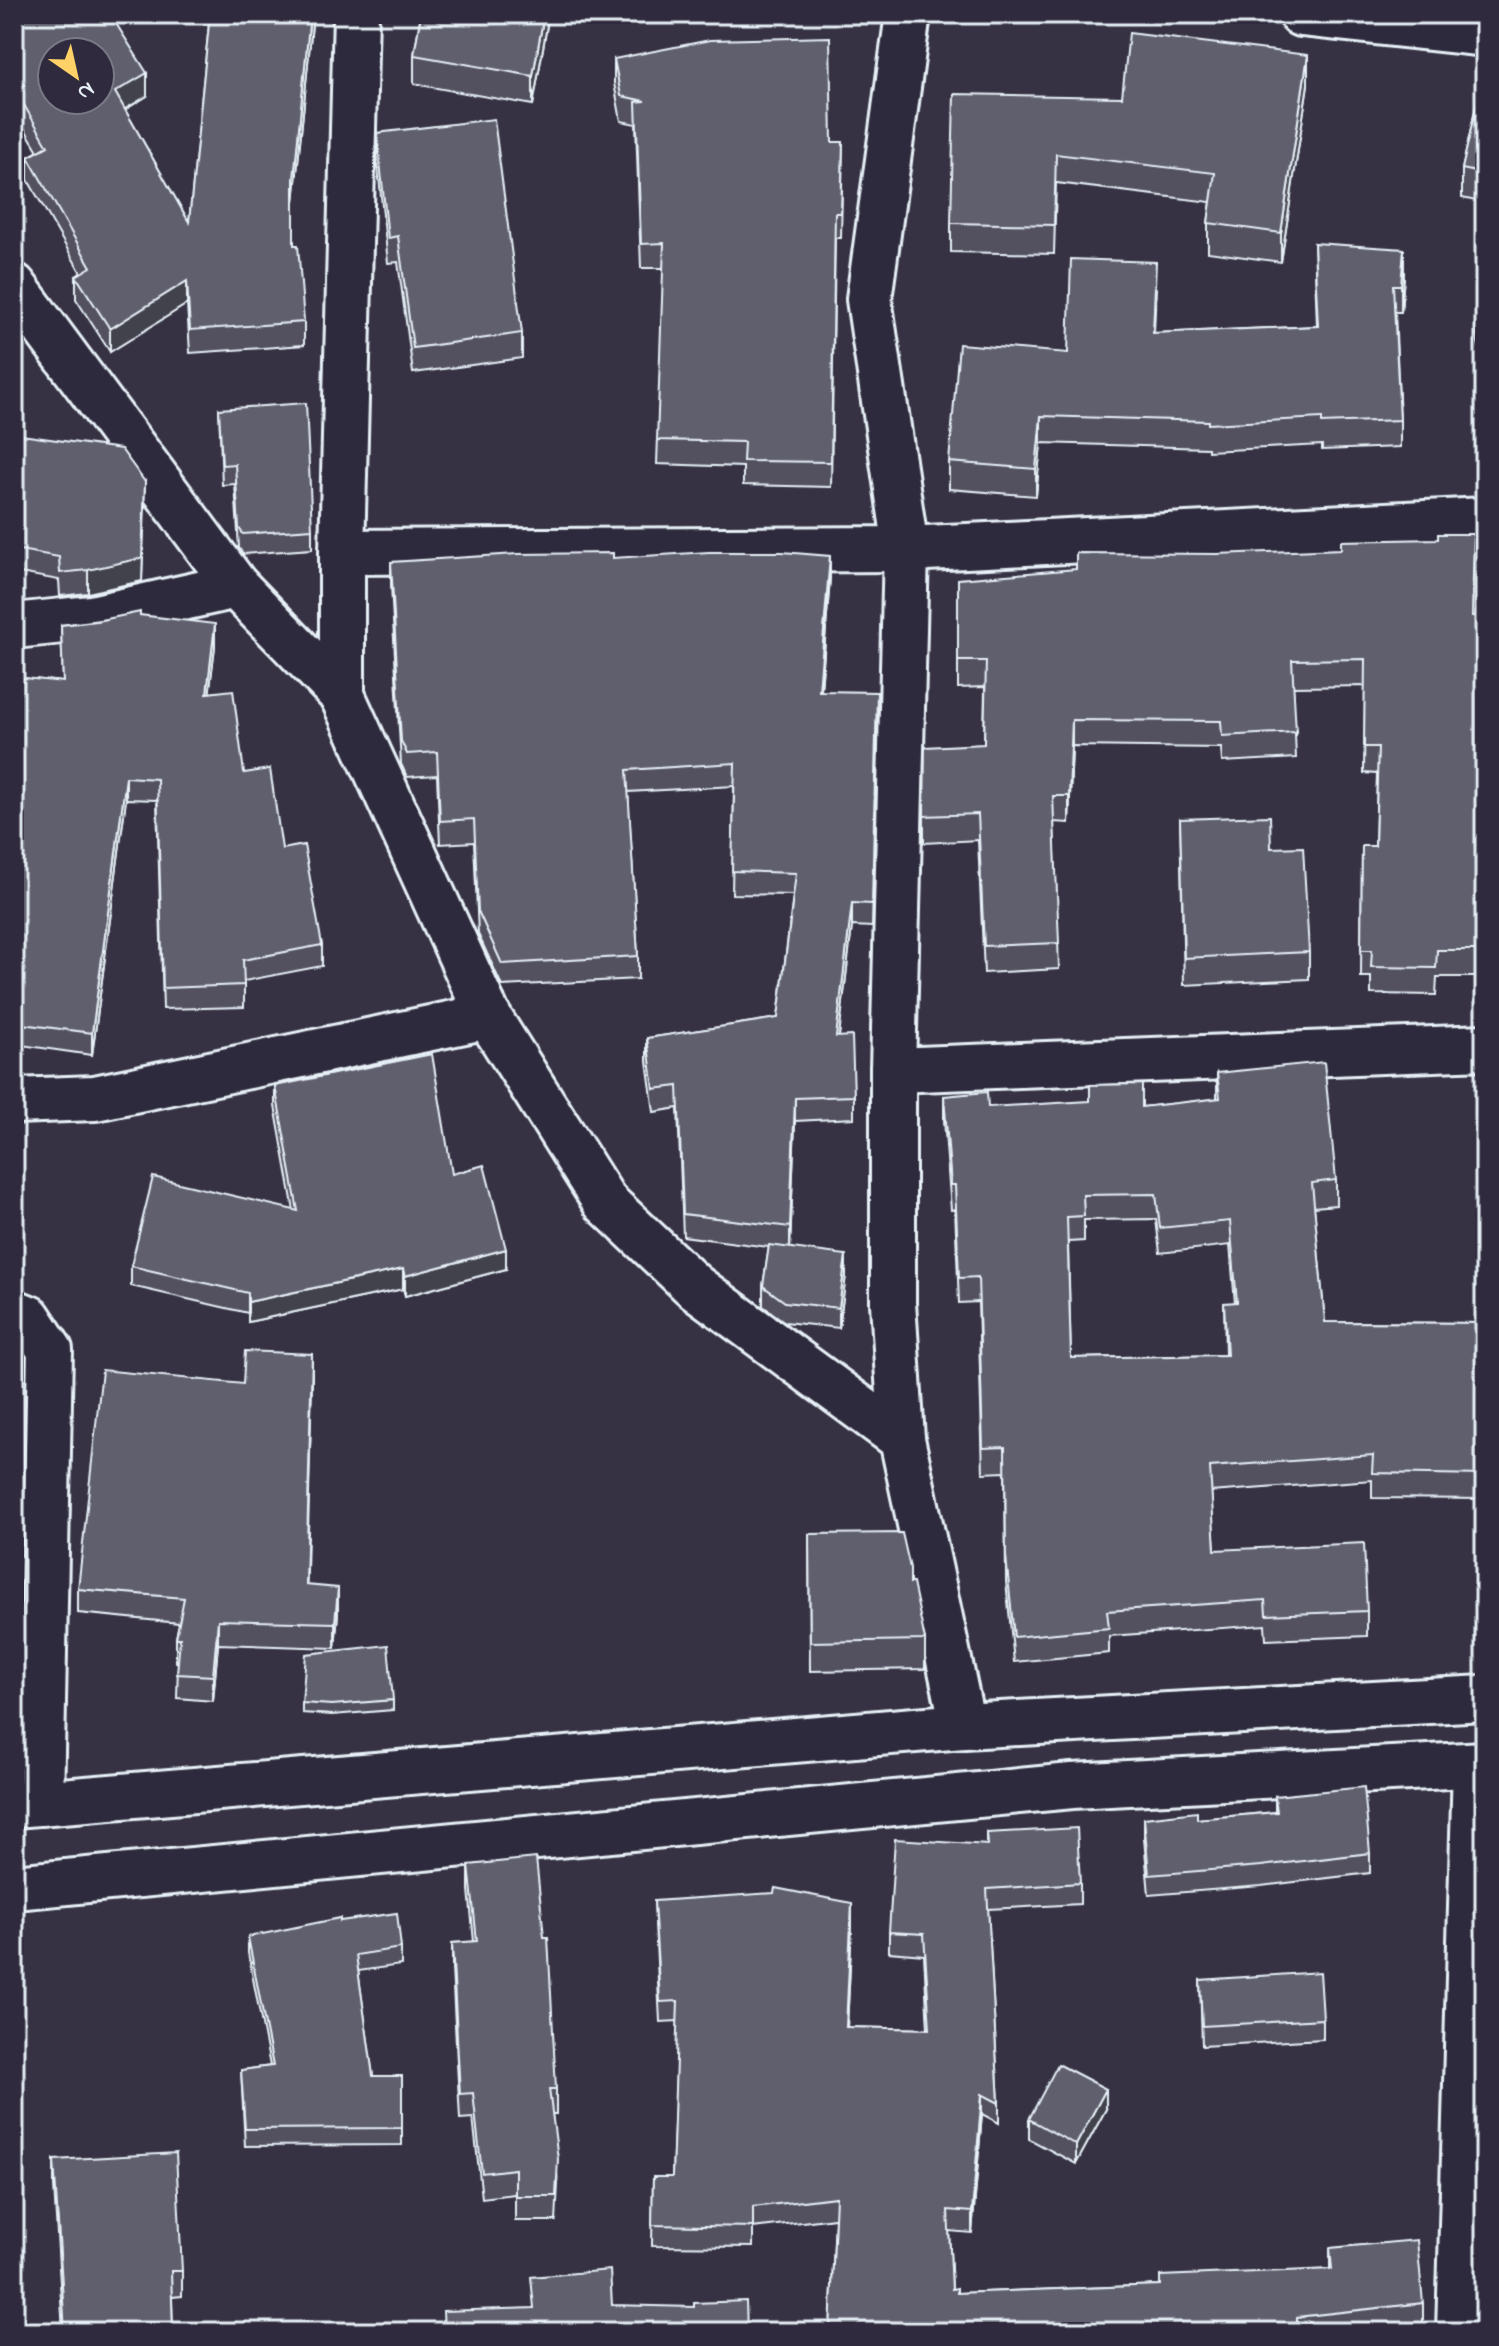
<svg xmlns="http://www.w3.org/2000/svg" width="1499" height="2346" font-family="'Indie Flower',sans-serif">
<rect width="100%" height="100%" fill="#363244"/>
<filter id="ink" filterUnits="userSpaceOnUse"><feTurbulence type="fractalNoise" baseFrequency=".0125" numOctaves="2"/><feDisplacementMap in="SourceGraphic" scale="16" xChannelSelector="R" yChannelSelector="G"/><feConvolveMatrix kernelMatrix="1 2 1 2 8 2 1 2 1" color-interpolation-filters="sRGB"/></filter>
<g filter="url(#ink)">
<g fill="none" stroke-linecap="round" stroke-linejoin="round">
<defs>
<g id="minor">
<path d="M908 14 869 299 906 549 893 1070V1303L902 1439 963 1726"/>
<path d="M1301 14 1485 34"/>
<path d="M14 286 236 586 342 695 488 1016 605 1202 694 1286 902 1439"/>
<path d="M342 552 906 549 1485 520"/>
<path d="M14 626 92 618 236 586"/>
<path d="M342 695V552L356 14"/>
<path d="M893 1070 1485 1047"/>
<path d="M14 1101 95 1098 488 1016"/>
<path d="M14 1312 29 1318 50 1350 41 1803"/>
<path d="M1459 2332 1475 1765"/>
</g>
<g id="secondary">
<path d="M14 1805 963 1726 1485 1698"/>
<path d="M14 1887 1072 1786 1485 1764"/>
</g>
</defs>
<use href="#minor" stroke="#e8f1f8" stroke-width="50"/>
<use href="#secondary" stroke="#e8f1f8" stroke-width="50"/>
<use href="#minor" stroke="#2f2a3d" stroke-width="44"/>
<use href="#secondary" stroke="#2f2a3d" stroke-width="44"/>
</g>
<g fill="#53515f" stroke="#e8f1f8" stroke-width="2" fill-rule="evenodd">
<path d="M14 14 147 96 125 110 189 222 210 14H313L294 202V245L304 322V345L190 353 187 304 110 352 76 299V276L81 273 28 180V157L38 151 14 111Z"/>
<path d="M421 14H549L533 105 414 84V55Z"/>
<path d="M701 14H723L722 19Z"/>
<path d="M614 59 832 142H843L841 238H835L831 487 743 485V467L657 464 664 268H641L636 124 621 121 614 83Z"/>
<path d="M1485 66V203L1462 198V169Z"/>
<path d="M1308 84 1281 262 1208 252V223L1211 202 1056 183 1054 254 951 252V223L1122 97Z"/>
<path d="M377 133 522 333V358L413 373 398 262 388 263 377 158Z"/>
<path d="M1314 243 1404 276 1401 312H1395L1400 420V447L1322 450V445L1208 451V448L1041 443 1036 496 949 489V462L1068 353 1156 289 1154 333 1317 326Z"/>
<path d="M1485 308V373L1477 338V310Z"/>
<path d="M219 409 312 529V549L243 554 239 548 235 484 222 485Z"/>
<path d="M14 434 145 505 142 581 88 593 60 596 59 580 14 572Z"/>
<path d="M613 558 830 578 821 691 877 715 872 927 852 926 839 1037 854 1096V1118L795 1121 790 1248 846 1275 839 1328 785 1322 763 1306V1286L769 1247 683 1236 678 1108 654 1112 647 1061V1038L778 1018 793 895 732 894 734 786 628 792 638 956V979L502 986 478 934 474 842 440 844 437 775 407 777 401 764 391 585V562Z"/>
<path d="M1474 561 1472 616H1485V977H1437L1436 995 1371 994V977H1361L1362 846H1375L1377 774 1364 773 1365 686 1293 687 1296 758 1222 762 1221 748 1072 746 1069 823 1054 822 1059 969 984 973 978 840 924 843V816L984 744 985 687 958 688V579Z"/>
<path d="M140 615 215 646 209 693 244 773 282 849 322 945V966L244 981V1007L163 1009 157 800 126 799 92 1055 14 1044V677L63 682 61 625Z"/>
<path d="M1180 819 1309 952V979L1184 985Z"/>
<path d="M1217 1073 1336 1180V1205L1314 1207 1325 1322 1485 1323V1499L1372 1498V1480L1211 1492 1215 1550 1367 1611V1636L1266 1640 1265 1625 1109 1636V1653L1014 1662 1006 1581 1005 1472 983 1473 978 1302 959 1303 955 1209 951 1210 944 1120V1096L988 1107H1142L1217 1099ZM1156 1219 1160 1253 1230 1245 1235 1303H1224L1225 1355 1071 1358 1068 1242 1084 1241V1220Z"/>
<path d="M275 1086 452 1174 506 1269 405 1296 403 1289 248 1322V1313L131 1286V1266L294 1211 275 1106Z"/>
<path d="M312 1379 306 1585 338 1613 335 1648 218 1644 213 1701 177 1698 178 1663 176 1662V1638L179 1623 78 1613V1589L243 1384Z"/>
<path d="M809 1534 910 1583 925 1640V1669L810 1671Z"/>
<path d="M393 1700V1710L332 1715 302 1713V1703Z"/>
<path d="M1275 1796 1370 1853V1873L1261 1886 1149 1895 1144 1838V1818L1197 1819 1275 1812Z"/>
<path d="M987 1833 1080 1883V1904L988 1909 999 2103V2123L982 2114 972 2233 949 2231 952 2289 957 2293 1160 2285 1330 2269V2248L1423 2303V2324L1347 2332H830L835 2218 753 2228V2247L652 2246 653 2177H672L678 2021 660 2022 654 1901 852 1924 847 2027 928 2029 924 1955 889 1952V1932L987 1845Z"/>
<path d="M469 1865 556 2089V2114H552L558 2184 556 2221H515V2194L482 2198 473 2118 460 2119 452 1968V1943L474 1942 469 1890Z"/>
<path d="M340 1921 401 1948V1965L358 1971 373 2076H402V2145L245 2146 241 2070 270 2066 248 1953V1937Z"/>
<path d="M1200 1980 1323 2019V2039L1202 2046Z"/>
<path d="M1106 2109 1076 2164 1029 2139V2119Z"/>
<path d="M54 2160 182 2271V2296L172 2297 173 2332H63L54 2186Z"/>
</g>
<g fill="#43424d" stroke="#e8f1f8" stroke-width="2">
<path d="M310 14H313L294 202V179Z"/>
<path d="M544 14H549L533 105V76Z"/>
<path d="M1308 55V84L1281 262V233Z"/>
<path d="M147 73V96L115 115V92Z"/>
<path d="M1404 249V276L1401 312V285Z"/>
<path d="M187 281V304L110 352V329Z"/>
<path d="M1041 416V443L1036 496V469Z"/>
<path d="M145 482 142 581 88 593V570Z"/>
<path d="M830 556V578L819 714V691Z"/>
<path d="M215 624V646L207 714V693Z"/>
<path d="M1072 720V746L1069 823V796Z"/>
<path d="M126 777V799L92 1055V1033Z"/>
<path d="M852 903V926L836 1060V1037Z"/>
<path d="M795 1098V1121L790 1250V1227Z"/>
<path d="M506 1249V1269L405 1296V1276Z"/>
<path d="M846 1255V1275L839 1328V1308Z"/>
<path d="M403 1269V1289L248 1322V1302Z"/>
<path d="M312 1354V1379L306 1610V1585Z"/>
<path d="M338 1588V1613L335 1648V1623Z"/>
<path d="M218 1620V1644L213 1701V1676Z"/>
<path d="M852 1903V1924L846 2048V2027Z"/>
<path d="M1106 2089V2109L1076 2164V2145Z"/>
<path d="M982 2094V2114L972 2233V2212Z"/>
</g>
<g fill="#605e6e" stroke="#e8f1f8" stroke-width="2" fill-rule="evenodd">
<path d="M14 14H110L147 73 115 92 189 222 210 14H310L294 179V245H298L304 322 190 330 187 281 110 329 76 276 91 267 28 157 48 146 14 88ZM52 52H100V100H52Z"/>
<path d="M421 14H544L533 76 414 55Z"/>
<path d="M1129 33 1308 55 1281 233 1208 223 1215 173 1056 154 1054 225 951 223 954 94 1122 97Z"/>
<path d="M830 37 832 142H843L841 213H835L831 462 743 461 744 442 657 440 664 243 641 244 636 102 645 101 621 96 614 59 710 40Z"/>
<path d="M1485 66V174L1462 169Z"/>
<path d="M494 119 522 333 413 348 398 236 388 238 377 133Z"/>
<path d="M1314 243 1404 249 1401 285H1393L1400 420 1322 423V418L1208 424V421L1041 416 1036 469 949 462 959 344 1068 353 1071 259 1156 262 1153 333 1318 326Z"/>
<path d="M1485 308V345L1477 310Z"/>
<path d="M306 403 312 529 243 534 239 528 235 464 222 465 219 409Z"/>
<path d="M14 434 121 449 145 482 142 558 88 570 60 573 59 557 14 549Z"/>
<path d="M1438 534H1474L1472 616H1485V950H1437L1436 968 1371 967 1372 950H1361L1362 846H1375L1378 747H1364L1365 659 1292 660 1296 732 1222 736 1221 721 1072 720 1069 796H1053L1059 943 984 946 978 814 924 816 925 747 984 744 986 661H958V579L1076 569V553L1217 554 1341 549V541L1438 539Z"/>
<path d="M709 552H782L830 556 819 691 877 692 872 904 852 903 836 1037 852 1036 854 1096 795 1098 790 1227 683 1214 678 1086 654 1089 647 1038 778 1018 796 873 732 871 735 763 627 770 638 956 502 964 478 911 474 819 440 821 437 752 407 754 401 741 391 562 517 554 613 553V558Z"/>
<path d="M140 612V615L215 624 207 693 233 690 244 773 270 769 282 849 304 845 322 945 243 960 244 985 163 988 157 779 126 777 92 1033 14 1023V677L63 682 61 625 97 621Z"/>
<path d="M1270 816 1271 848 1303 847 1309 952 1184 958 1180 819Z"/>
<path d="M432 1054 452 1174 484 1165 506 1249 405 1276 403 1269 248 1302V1293L131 1266 153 1177 298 1211 275 1086Z"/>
<path d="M1324 1062 1336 1180 1312 1183 1325 1322 1485 1323V1475L1372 1473 1373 1455 1210 1467 1215 1550 1364 1543 1367 1611 1266 1615 1265 1600 1107 1611 1109 1628 1014 1637 1006 1556 1005 1447 983 1448 978 1277 959 1278 955 1185H951L944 1096 987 1092 988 1107 1090 1101V1085L1142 1084V1107L1220 1098 1217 1073ZM1156 1194 1160 1228 1230 1221 1237 1302 1224 1303 1227 1355 1071 1358 1067 1217 1084 1216 1083 1195Z"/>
<path d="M769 1245 846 1255 839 1308 785 1302 763 1286Z"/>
<path d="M245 1351 312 1354 306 1585 338 1588 335 1623 218 1620 213 1676 177 1674 180 1638H176L184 1598 78 1589 102 1370 243 1384Z"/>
<path d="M902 1533 910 1568V1583H913L925 1640 810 1642 809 1534Z"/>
<path d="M388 1645 393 1700 332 1705 302 1703 306 1654Z"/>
<path d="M1364 1787 1370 1853 1261 1866 1149 1875 1144 1818 1197 1812V1819L1277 1812 1275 1796Z"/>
<path d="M1077 1828 1080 1883 987 1889 999 2103 982 2094 972 2212 948 2210 952 2289 957 2288V2293L1160 2285V2276L1332 2269 1330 2248 1417 2240 1423 2303 1297 2317V2330L1240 2332H830L836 2197 753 2207V2227L652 2225 653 2177H672L678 2001 660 2002 654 1901 774 1893 775 1888 852 1903 846 2027 930 2029 924 1934 889 1932 895 1839 988 1845 987 1833Z"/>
<path d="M536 1858 544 1937H548L556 2089H549L558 2159 556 2196H515V2169L482 2173 473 2093 460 2094 452 1943 477 1941 469 1865Z"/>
<path d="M397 1913 401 1948 356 1955 373 2076H402V2128L245 2129 241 2070 273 2066 248 1937 340 1918V1921Z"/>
<path d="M1320 1972 1323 2019 1202 2026 1200 1980Z"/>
<path d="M1058 2064 1106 2089 1076 2145 1029 2119Z"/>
<path d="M176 2153 182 2271H171L173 2332H65L54 2160Z"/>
<path d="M610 2270 612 2305 694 2307V2303L746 2301 747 2332H444L443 2311 534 2308 531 2277Z"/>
</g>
</g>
<rect width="1499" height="2346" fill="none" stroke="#2f2a3d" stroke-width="48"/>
<rect x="24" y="24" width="1451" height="2298" fill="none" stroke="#e8f1f8" stroke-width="3" filter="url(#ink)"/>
<g transform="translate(76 76) rotate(146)"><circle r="38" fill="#2f2a3d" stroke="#797a88" stroke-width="2"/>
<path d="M0-6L14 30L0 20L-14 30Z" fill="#ffd166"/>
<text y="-12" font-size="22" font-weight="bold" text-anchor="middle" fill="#e8f1f8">N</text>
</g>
</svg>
